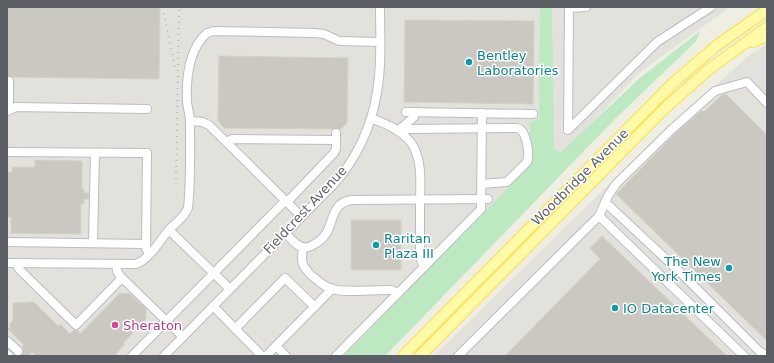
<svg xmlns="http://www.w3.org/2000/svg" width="774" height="363" font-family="'DejaVu Sans',sans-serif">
<rect width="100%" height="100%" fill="#efeee3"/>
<g fill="#e3e1db">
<path d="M7 7H730L639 73 567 150 381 356H7Z"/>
<path d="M767 44V356H434L660 134 750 55Z"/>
</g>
<path fill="#bde9c2" d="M540 7H552L554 148 560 153 640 78 700 31 696 41 687 50 616 118 385 356H344L530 165V122L539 118Z"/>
<g fill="#cac8c0" stroke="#d5d1c1">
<path d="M7 7H160L159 79 13 77 7 76Z"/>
<path d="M405 20 534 21 533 104 404 102Z"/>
<path d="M219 56 348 58 347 123 341 129 336 128 332 129 224 128 218 121Z"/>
<path d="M723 94H726L767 135V341L616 194 675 134 702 110 704 112Z"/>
<path d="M35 160 82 161V189H84V193H89L88 199H84V204H81V234L11 233V217H7V172H12V167H35Z"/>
<rect x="351" y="220" width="50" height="50"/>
<path d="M602 236 727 356H505L600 259 590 248Z"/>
<path d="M120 293 130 294 146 309V319L123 343 125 344 114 356H36L32 352 29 356H20L23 353 22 347 24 345 8 329 11 326 9 325 13 320V303L34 302 58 326 60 324 70 334 74 330H77L80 334Z"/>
</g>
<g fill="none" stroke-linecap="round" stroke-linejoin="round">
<defs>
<g id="minor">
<path d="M586 7 569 8 568 130 657 42 711 7"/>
<path d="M9 109V81"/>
<path d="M7 111 16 107 147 109"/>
<path d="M406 112 533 114"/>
<path d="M371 118C386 124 402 130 412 144 423 162 420 185 420 204 420 222 420 239 420 257L422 263 425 266"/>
<path d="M190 121 202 122 209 125 301 216"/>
<path d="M400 129 414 117 415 112"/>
<path d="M398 131 409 129 516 128 520 129C527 135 530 154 527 162L507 182 482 184"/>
<path d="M226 142 232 139 336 140"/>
<path d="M7 152 147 153 146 248 149 254"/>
<path d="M287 202 334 153 336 149V133"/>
<path d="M605 202 682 274 759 351 767 356"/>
<path d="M599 216 608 196 616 184 671 130 715 91 747 82 767 103"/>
<path d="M169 230 230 289"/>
<path d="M285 233C290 237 295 245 302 247 305 248 310 247 313 245 333 235 328 220 338 207 341 203 346 201 351 200L488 199"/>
<path d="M7 242 145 244"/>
<path d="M93 243 95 153"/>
<path d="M303 247C301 262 301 265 311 275 317 280 322 285 329 288 343 294 374 289 391 290L398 293"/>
<path d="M7 263 136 264C150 259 160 240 169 230 175 223 185 217 188 208 191 180 190 151 190 123 190 116 188 109 187 102 186 79 189 49 207 33L214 31 315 33 324 34 339 41 380 42"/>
<path d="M16 263 19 269 76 325 122 278"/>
<path d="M116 264 117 271 120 276 183 337"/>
<path d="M213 306 262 356"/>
<path d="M235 329 285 278 315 307"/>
<path d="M7 341 18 351"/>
<path d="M276 346 286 356"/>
<path d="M7 354 9 356"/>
<path d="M132 356 285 201"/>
<path d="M164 356 333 185C356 160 372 126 377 92 382 65 380 35 380 7"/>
<path d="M266 356 329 292 331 288"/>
<path d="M336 356 481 209 482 113"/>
<path d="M458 356 599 216 744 356"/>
</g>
<g id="major">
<path d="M752 42 767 36"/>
<path d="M403 356 673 83 716 46 767 10"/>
<path d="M420 356 664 109 708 70 767 27"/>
</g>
</defs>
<use href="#minor" stroke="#bbbdc3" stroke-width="10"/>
<use href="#major" stroke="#fedf4d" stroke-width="12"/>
<use href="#minor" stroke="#fff" stroke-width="8"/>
<use href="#major" stroke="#fffaa8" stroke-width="10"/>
<g stroke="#b7b8b8" stroke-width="2" stroke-dasharray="1 5" stroke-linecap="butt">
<path d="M164 7V14L175 68"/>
<path d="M176 179 179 7"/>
</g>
</g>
<g fill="#0f9aa8" stroke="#fff" stroke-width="1.5">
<circle cx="469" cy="62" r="4"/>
<circle cx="376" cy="245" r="4"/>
<circle cx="729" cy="268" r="4"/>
<circle cx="615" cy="308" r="4"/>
</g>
<circle fill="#d1479c" stroke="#fff" stroke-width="1.5" cx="115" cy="325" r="4"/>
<g text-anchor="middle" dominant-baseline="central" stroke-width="3" stroke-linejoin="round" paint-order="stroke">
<g font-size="13" fill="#0d838f" stroke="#fff" text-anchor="start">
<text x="477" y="55">Bentley<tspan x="477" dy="15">Laboratories</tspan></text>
<text x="384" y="238">Raritan<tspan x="384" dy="15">Plaza III</tspan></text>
<text x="721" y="261" text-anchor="end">The New<tspan x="721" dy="15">York Times</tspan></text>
<text x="623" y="308">IO Datacenter</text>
</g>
<g font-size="13" fill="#5b5f65" stroke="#fff">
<text transform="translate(580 177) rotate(-45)">Woodbridge Avenue</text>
<text transform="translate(305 210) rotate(-47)">Fieldcrest Avenue</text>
</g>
<g font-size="13" fill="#b23c85" stroke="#fff" text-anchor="start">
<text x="123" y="325">Sheraton</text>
</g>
</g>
<rect width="774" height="363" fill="none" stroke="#5b5f65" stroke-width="16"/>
</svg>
